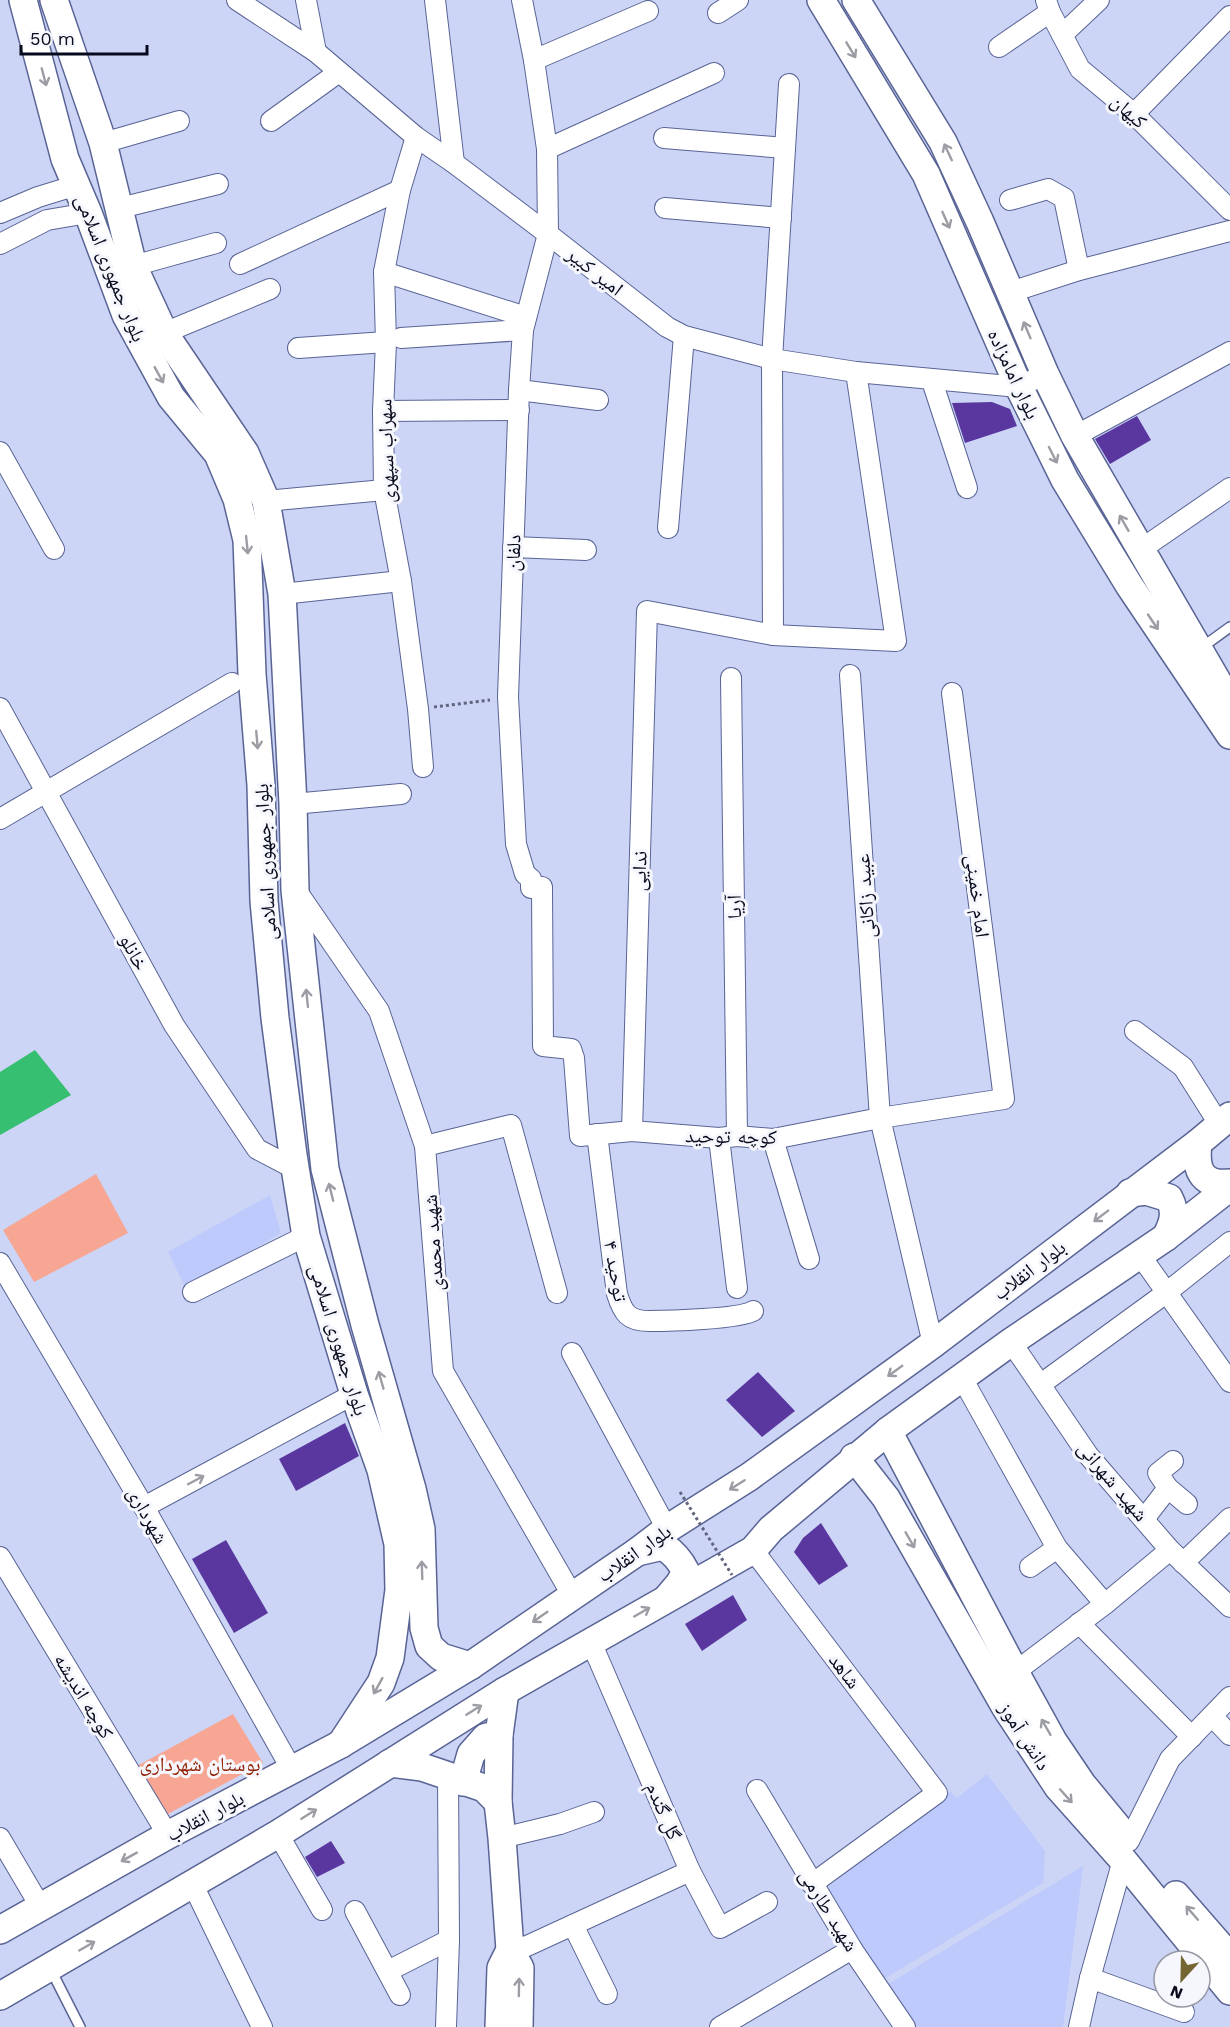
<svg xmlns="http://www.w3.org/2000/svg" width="1230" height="2027" font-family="'Work Sans','Noto Naskh Arabic',sans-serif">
<rect width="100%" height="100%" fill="#ccd5f6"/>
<g fill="#becafc">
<path d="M270 1195 281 1233 186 1289 168 1252Z"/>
<path d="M987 1774 1045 1851 1043 1883 879 1982 822 1892 950 1791 957 1798Z"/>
<path d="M1083 1866 1063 2027H913L885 1986Z"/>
</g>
<g fill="#f7a694">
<path d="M96 1174 128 1233 34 1282 3 1230Z"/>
<path d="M233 1714 263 1763 166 1815 137 1766Z"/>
</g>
<path fill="#36be71" d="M35 1050 71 1095 0 1135V1072Z"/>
<g fill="#59379f">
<path d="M992 402 1010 409 1017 426 965 443 952 403Z"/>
<path d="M1137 416 1151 440 1110 464 1095 439Z"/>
<path d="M758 1372 795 1411 762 1437 726 1400Z"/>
<path d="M345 1423 359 1456 296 1491 279 1459Z"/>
<path d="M821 1523 848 1566 819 1585 794 1552 803 1538Z"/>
<path d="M226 1540 268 1613 234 1633 192 1559Z"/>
<path d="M733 1595 747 1620 702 1651 685 1624Z"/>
<path d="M331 1841 345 1863 317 1877 305 1857Z"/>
</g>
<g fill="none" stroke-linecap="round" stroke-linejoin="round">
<defs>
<g id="lane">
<path d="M1201 648 1230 627"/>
<path d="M51 1970 80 2027"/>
</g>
<g id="street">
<path d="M237 0 316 52 416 137 454 163 548 234 667 327 684 336 772 359 856 372 1019 387 1045 374"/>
<path d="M306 0 316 52"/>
<path d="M435 0 454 163"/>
<path d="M522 0 534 60 547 149 548 234 523 330 519 390 508 697 516 844 525 874 531 879V888L542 887 543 1046 571 1049 574 1058 580 1136 632 1131 719 1138 737 1136 773 1139 880 1118 1004 1099 952 693"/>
<path d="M1046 0 1050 12 1080 69 1134 114 1230 210"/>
<path d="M718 13 738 0"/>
<path d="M1062 35 1099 0"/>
<path d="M999 47 1050 12"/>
<path d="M534 60 648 11"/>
<path d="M1134 114 1230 16"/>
<path d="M271 121 339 72"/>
<path d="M416 137 400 190 384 272 386 342 383 411 384 490 401 581 418 709 423 767"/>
<path d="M664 138 785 148"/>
<path d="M103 143 179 121"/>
<path d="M547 149 714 73"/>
<path d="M1010 200 1048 189 1064 198 1079 270"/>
<path d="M120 208 218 184"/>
<path d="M665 208 781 218"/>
<path d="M0 213 38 197 77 185"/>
<path d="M0 244 47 220 88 213"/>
<path d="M240 264 400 190"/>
<path d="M133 266 216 243"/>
<path d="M384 272 526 317"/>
<path d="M1011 292 1079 270 1230 231"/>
<path d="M164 333 270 289"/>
<path d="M401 338 523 330"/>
<path d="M298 348 386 342"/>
<path d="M932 381 967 488"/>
<path d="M519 390 598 400"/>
<path d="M383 411 519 410"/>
<path d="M1075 436 1230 352"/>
<path d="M0 452 54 549"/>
<path d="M266 501 384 490"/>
<path d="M668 528 684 336"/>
<path d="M513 547 586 550"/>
<path d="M1140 550 1230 488"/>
<path d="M282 594 401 581"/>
<path d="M773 635 772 359 789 84"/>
<path d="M850 675 880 1118 933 1344"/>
<path d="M731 678 737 1136"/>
<path d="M0 708 174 1025 257 1149 297 1170"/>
<path d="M293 804 401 794"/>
<path d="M0 819 232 683"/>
<path d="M296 890 379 1011 425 1146 443 1371 572 1595"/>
<path d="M1135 1031 1183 1067 1219 1124"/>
<path d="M632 1131 647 611 773 635 896 641 856 372"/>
<path d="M597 1134 617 1294C623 1313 628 1321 649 1321 668 1321 740 1319 753 1311"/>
<path d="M719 1138 737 1288"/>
<path d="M773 1139 809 1259"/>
<path d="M425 1146 511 1125 557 1293"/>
<path d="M1140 1255 1230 1382"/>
<path d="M0 1263 144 1507 292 1770"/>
<path d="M193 1292 306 1236"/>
<path d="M1011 1342 1088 1455 1170 1550 1230 1607"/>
<path d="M572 1353 667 1529"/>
<path d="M962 1378 1057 1548 1105 1604"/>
<path d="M1041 1384 1166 1293 1230 1242"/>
<path d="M1173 1461 1158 1473 1168 1488 1187 1504"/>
<path d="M144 1507 354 1394"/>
<path d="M1144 1519 1168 1488"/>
<path d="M753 1550 937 1793 812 1884"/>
<path d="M0 1557 168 1835"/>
<path d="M1183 1563 1230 1518"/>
<path d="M1030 1567 1057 1548"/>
<path d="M1079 1623 1192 1737"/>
<path d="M591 1642 690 1871 720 1928 767 1902"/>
<path d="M1015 1672 1105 1604 1170 1550"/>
<path d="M1212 1716 1230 1735"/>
<path d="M757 1790 852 1949 905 2027"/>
<path d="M278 1834 322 1910"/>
<path d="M0 1838 40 1906"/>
<path d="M502 1838 560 1824 594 1812"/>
<path d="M1129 1841 1170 1759 1230 1697"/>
<path d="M193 1885 262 2027"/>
<path d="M355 1911 400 1995"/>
<path d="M573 1925 607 1994"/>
<path d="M510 1950 527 1946 690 1871"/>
<path d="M388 1971 449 1940"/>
<path d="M1090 1978 1184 2012"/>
<path d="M446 2027 449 1940 448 1776"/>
<path d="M720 2027 852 1949"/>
<path d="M1079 2027 1090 1978 1123 1860"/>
</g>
<g id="secondary">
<path d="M23 0 65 159 88 213 126 315 171 397 218 454 237 499 247 540 252 674 261 785 264 901 275 1018 293 1155 306 1236 354 1394 381 1470 398 1544 399 1590 390 1658 381 1683 341 1744"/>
<path d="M54 0 103 143 133 266 164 333 245 453 266 501 282 594 293 804 295 890 325 1169 365 1325 412 1489 421 1529 424 1628 429 1646 441 1657 470 1666"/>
<path d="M821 0 926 174 1019 387 1065 480 1129 585 1230 735"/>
<path d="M856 0 943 142 980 222 1045 374 1075 436 1220 686 1230 699"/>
<path d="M1198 1143C1195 1168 1200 1186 1230 1183"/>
<path d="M1130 1193 1146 1191 1169 1198C1177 1213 1173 1223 1166 1237"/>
<path d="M888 1431 1015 1672 1053 1741 1082 1784 1125 1836"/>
<path d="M854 1457 886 1498 1006 1708 1058 1787 1123 1860 1230 1991"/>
<path d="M637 1552 663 1546C674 1553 680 1560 686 1572L679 1584 668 1597"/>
<path d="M505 1691 499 1735 498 1802 502 1838 510 1950 520 1968 519 2027"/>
<path d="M390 1763 422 1767 484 1788 498 1802"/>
<path d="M463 1782 471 1754 486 1737 499 1735"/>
<path d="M1176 1895 1230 1957"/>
<path d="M0 1930 168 1835 341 1744 470 1666 637 1552 667 1529 749 1477 933 1344 1198 1143 1230 1116"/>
<path d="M0 1996 278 1834 505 1691 753 1550 771 1529 888 1431 1011 1342 1166 1237 1230 1187"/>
<path d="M499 2027 501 1968 510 1950"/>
</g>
</defs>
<use href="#lane" stroke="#596495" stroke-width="12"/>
<use href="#street" stroke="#596495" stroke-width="22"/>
<use href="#secondary" stroke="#596495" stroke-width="30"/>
<path stroke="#60657e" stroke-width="3" stroke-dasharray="3 3" stroke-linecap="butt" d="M434 707 490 700"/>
<use href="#lane" stroke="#fff" stroke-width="9"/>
<use href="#street" stroke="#fff" stroke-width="20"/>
<use href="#secondary" stroke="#fff" stroke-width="27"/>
<path stroke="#60657e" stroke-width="3" stroke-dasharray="3 3" stroke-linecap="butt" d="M680 1492 732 1575"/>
</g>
<defs><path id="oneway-shaft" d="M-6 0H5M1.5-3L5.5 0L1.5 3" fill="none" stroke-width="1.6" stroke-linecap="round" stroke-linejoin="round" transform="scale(1.5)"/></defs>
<g stroke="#9c9da4">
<use href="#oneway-shaft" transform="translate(851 50) rotate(59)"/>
<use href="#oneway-shaft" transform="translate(44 77) rotate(75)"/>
<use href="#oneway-shaft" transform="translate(948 152) rotate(-115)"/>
<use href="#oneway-shaft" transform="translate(946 220) rotate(66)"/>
<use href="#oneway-shaft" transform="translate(1027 330) rotate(-113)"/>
<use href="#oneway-shaft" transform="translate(159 375) rotate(61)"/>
<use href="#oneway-shaft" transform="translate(1053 455) rotate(63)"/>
<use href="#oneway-shaft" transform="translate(1124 523) rotate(-120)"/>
<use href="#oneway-shaft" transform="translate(247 545) rotate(84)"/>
<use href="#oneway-shaft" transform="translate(1153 622) rotate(56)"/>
<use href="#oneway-shaft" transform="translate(257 740) rotate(85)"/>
<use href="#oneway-shaft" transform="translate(307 998) rotate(-96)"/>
<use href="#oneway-shaft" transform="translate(331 1192) rotate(-104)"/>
<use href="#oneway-shaft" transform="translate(1101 1216) rotate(143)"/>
<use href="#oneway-shaft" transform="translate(895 1371) rotate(144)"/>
<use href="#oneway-shaft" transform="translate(381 1380) rotate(-106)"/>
<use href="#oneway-shaft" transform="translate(196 1480) rotate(-28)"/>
<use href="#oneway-shaft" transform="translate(737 1485) rotate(148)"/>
<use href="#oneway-shaft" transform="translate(910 1540) rotate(60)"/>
<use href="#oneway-shaft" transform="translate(422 1570) rotate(-92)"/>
<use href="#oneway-shaft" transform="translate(642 1612) rotate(-30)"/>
<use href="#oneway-shaft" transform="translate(540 1617) rotate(145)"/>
<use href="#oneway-shaft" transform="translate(378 1686) rotate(119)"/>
<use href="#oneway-shaft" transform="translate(474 1710) rotate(-32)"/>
<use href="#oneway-shaft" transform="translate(1046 1727) rotate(-120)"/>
<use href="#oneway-shaft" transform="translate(1066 1796) rotate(48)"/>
<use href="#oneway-shaft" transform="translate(309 1814) rotate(-32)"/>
<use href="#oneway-shaft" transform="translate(129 1857) rotate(151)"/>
<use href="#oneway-shaft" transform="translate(1192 1913) rotate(-131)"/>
<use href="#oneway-shaft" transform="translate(87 1946) rotate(-30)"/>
<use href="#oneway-shaft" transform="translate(519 1987) rotate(-89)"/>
</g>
<g text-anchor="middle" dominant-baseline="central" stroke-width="6" stroke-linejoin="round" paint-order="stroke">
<g font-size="20" fill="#070a1c" stroke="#f5f7fd">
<text transform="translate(1129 111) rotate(42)">کیهان</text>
<text transform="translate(111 268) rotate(68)">بلوار جمهوری اسلامی</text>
<text transform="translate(595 271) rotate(38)">امیر کبیر</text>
<text transform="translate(1014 374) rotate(65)">بلوار امامزاده</text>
<text transform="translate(386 451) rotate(-92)">سهراب سپهری</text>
<text transform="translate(513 553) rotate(-88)">دلفان</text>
<text transform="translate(265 862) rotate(-93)">بلوار جمهوری اسلامی</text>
<text transform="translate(639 871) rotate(-88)">ندایی</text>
<text transform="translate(865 896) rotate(-94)">عبید زاکانی</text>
<text transform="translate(978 896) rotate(83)">امام خمینی</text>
<text transform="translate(734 907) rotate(-91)">آریا</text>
<text transform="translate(134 952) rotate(62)">خانلو</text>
<text transform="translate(731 1136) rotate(1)">کوچه توحید</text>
<text transform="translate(433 1243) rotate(-94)">شهید محمدی</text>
<text transform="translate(1029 1270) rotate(-37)">بلوار انقلاب</text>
<text transform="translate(616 1271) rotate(80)">توحید ۴</text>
<text transform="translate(339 1340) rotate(73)">بلوار جمهوری اسلامی</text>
<text transform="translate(1113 1481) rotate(50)">شهید شهرانی</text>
<text transform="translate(148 1515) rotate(60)">شهرداری</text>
<text transform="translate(634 1553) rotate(-35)">بلوار انقلاب</text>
<text transform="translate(845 1671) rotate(53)">شاهد</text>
<text transform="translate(84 1696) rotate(59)">کوچه اندیشه</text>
<text transform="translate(1025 1736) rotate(57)">دانش آموز</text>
<text transform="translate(664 1811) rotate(67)">گل گندم</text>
<text transform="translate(205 1816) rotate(-28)">بلوار انقلاب</text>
<text transform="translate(829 1910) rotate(58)">شهید طارمی</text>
</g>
<g font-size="20" fill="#922105" stroke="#f5f7fd">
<text x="200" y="1764">بوستان شهرداری</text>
</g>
</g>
<g transform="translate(1182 1979) rotate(202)"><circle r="28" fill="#f5f7fd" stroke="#9698a3" stroke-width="1.5"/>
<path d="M0-4.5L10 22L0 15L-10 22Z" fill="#746533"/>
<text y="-9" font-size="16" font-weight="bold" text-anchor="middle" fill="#070a1c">N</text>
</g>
<path d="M21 45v9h126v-9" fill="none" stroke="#070a1c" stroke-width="3"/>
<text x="30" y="45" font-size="18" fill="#070a1c" stroke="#f5f7fd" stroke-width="4.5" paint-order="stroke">50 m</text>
</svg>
